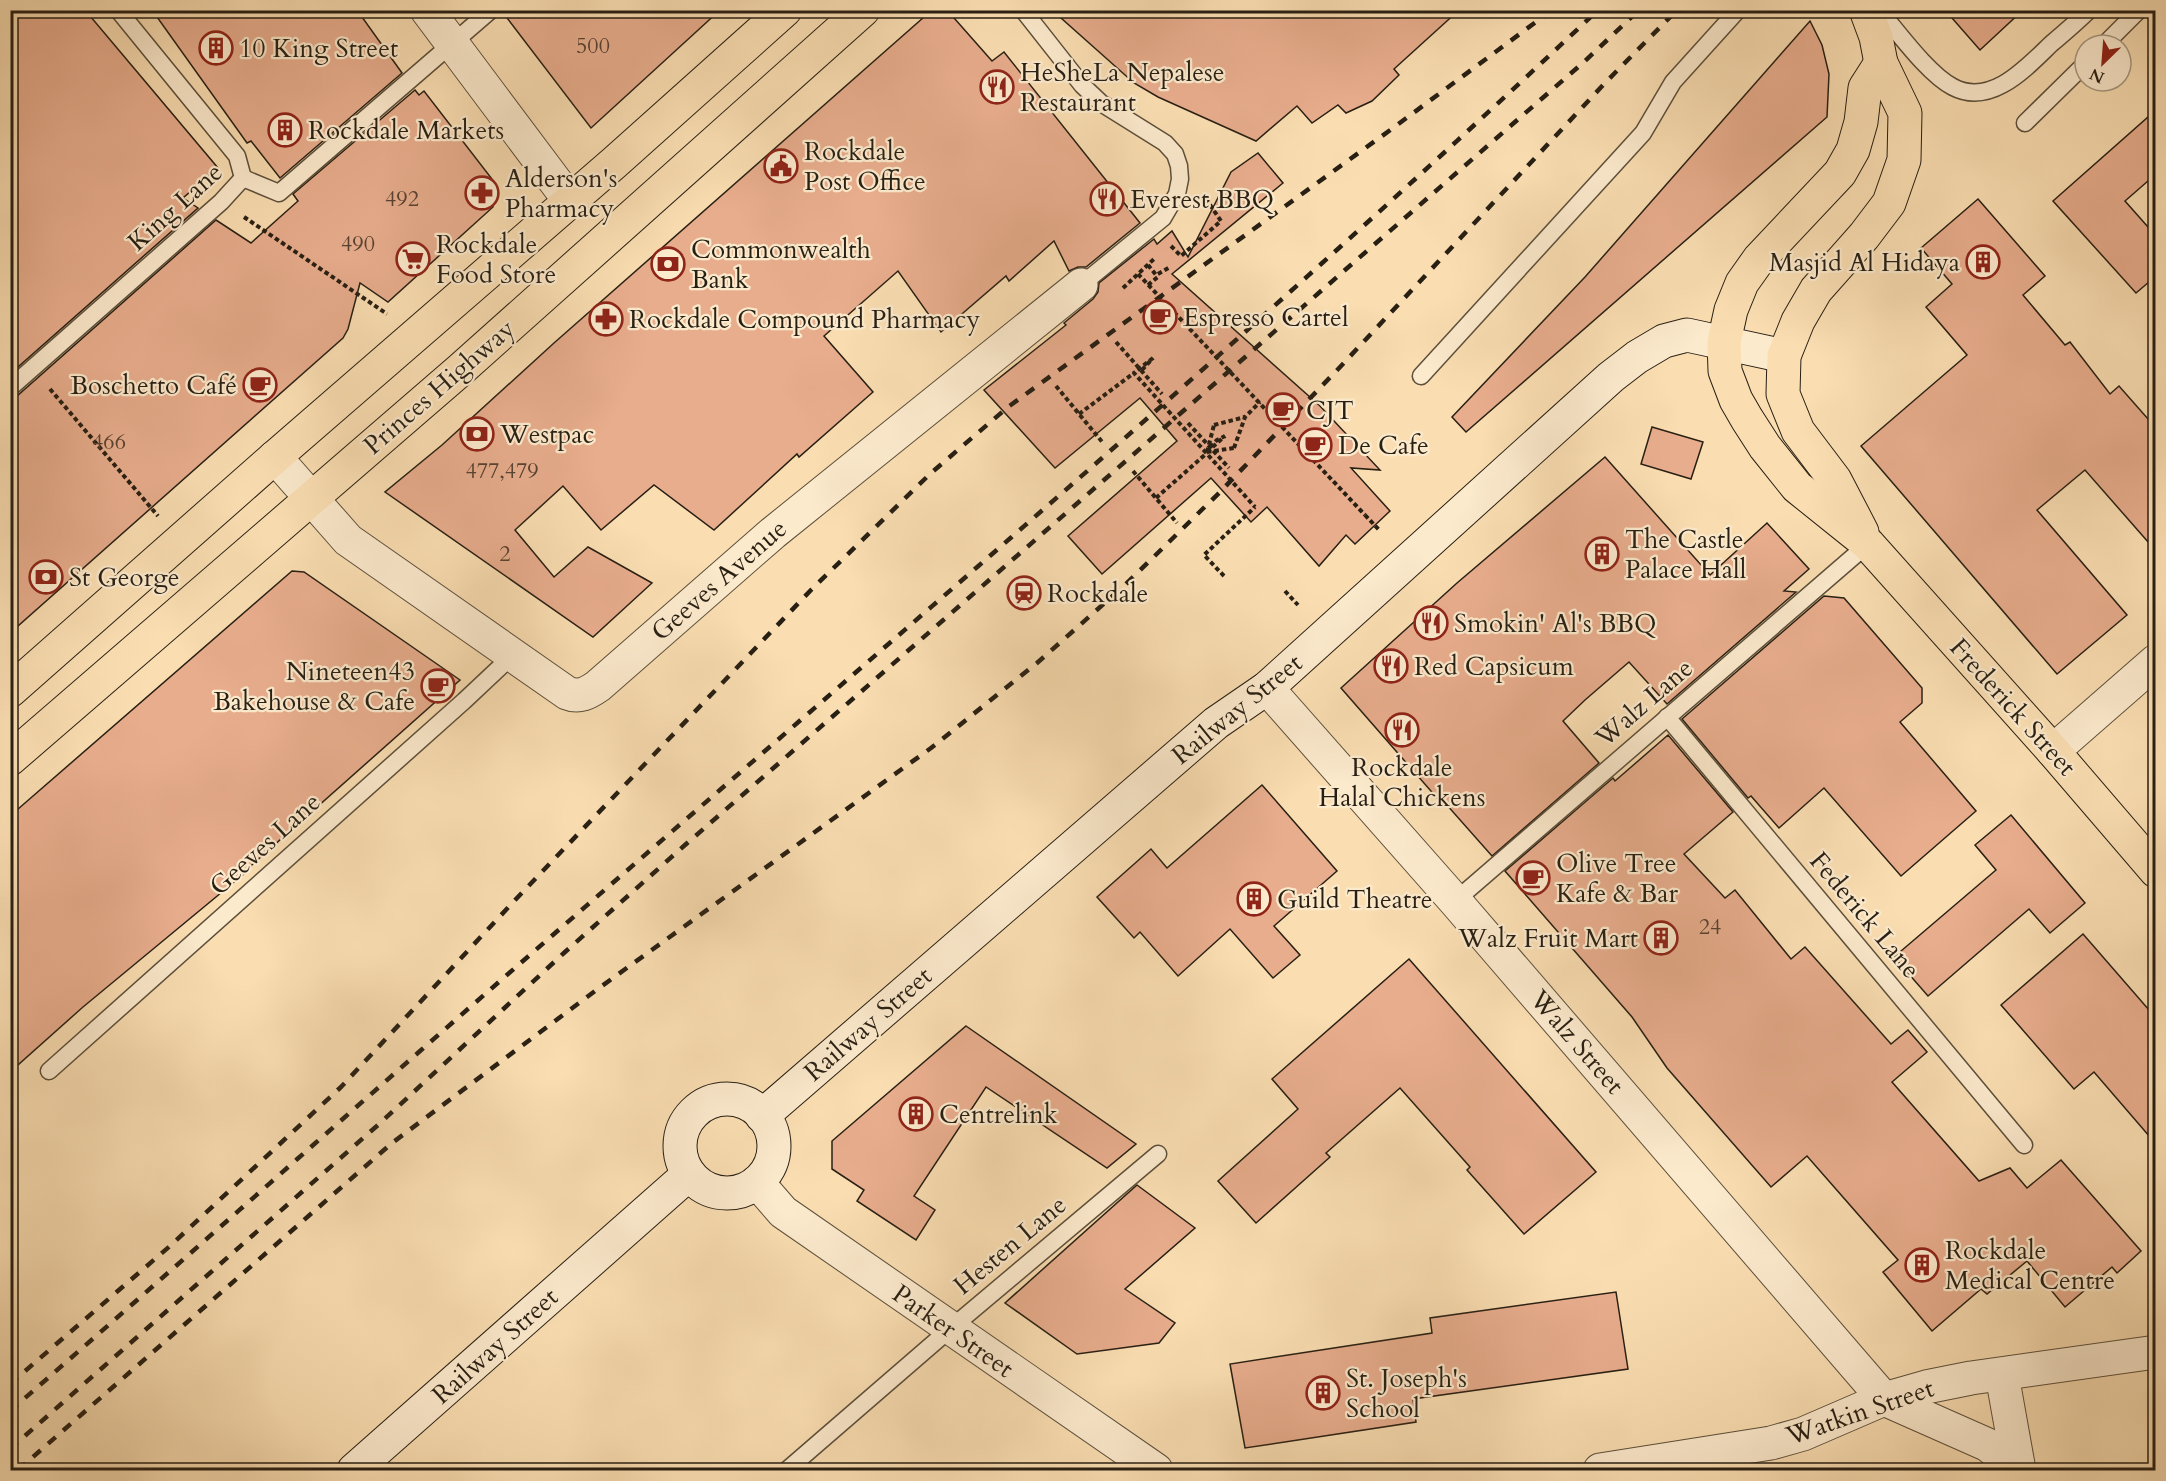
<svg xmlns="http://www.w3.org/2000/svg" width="2166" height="1481" font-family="Cardo,serif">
<rect width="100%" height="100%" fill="#fadeb2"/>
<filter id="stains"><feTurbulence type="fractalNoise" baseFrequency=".00333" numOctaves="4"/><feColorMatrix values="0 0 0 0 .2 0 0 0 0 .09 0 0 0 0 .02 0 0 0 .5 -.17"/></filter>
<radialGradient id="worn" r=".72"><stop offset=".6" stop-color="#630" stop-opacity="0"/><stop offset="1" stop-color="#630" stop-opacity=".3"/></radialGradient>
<g fill="#e8ad8d" stroke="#281f13" stroke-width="1.5">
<path d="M10 10H85L218 168 183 198 198 208 10 374Z"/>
<path d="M152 10H357L402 73 280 178 251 141 247 143Z"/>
<path d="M501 10H720L591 128Z"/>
<path d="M932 10H947L992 61 1004 52 1140 223 1086 267H1078L1069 271 1054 241 1009 281 1006 276 941 332 898 271 824 336 873 392 799 457 797 454 714 530 654 485 601 530 563 486 515 530 554 577 588 547 652 583 593 637 385 492 442 445 554 343Z"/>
<path d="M1052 10H1459L1394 69 1399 75 1372 101 1346 113 1338 105 1312 123 1297 106 1256 141 1158 97 1134 83Z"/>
<path d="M1945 10H2023L1980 50Z"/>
<path d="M1810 21 1822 45 1829 74 1827 117 1466 432 1452 417 1585 277Z"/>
<path d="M415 90 419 95 424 91 495 183 493 207 388 302 360 283 348 329 343 338 10 633V398L17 396 216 220 251 243 298 201 293 194Z"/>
<path d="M2156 110V174L2125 201 2156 236V276L2136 293 2053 201Z"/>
<path d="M1258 153 1283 183 1172 274 1320 406 1380 470 1351 468 1390 511 1355 544 1346 535 1319 566 1267 507 1251 522 1211 478 1102 574 1068 536 1177 441 1140 398 1055 468 984 390 1066 325 1064 323 1093 299 1098 292 1099 283 1154 239 1157 244 1172 231 1188 257 1231 172Z"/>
<path d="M1978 199 2045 276 2023 295 2065 345 2070 342 2110 394 2119 386 2156 428V551L2085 470 2037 510 2127 615 2057 674 1861 446 1967 355 1926 307 1952 284 1921 248Z"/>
<path d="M1652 427 1703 442 1691 479 1641 464Z"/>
<path d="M1605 457 1710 575 1767 523 1809 569 1784 591 1796 592 1667 704 1629 662 1585 700 1563 721 1599 763 1492 856 1446 804 1444 806 1341 688 1457 583Z"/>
<path d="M292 571 304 572 460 680 244 872 245 873 83 1007 10 1072V816Z"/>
<path d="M1824 596 1844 598 1922 688V703L1900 722 1976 811 1901 876 1824 788 1779 828 1751 796 1748 798 1682 719Z"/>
<path d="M1668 735 1733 812 1684 854 1725 898 1735 890 1791 959 1805 947 1891 1044 1908 1030 1927 1052 1892 1082 1979 1181 2010 1168 2027 1188 2061 1160 2141 1251 2117 1273 2112 1267 2065 1307 2027 1261 1987 1294 1981 1289 1932 1331 1883 1272 1898 1260 1807 1156 1771 1187 1667 1068 1632 1017 1505 871 1613 778 1615 781Z"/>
<path d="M1262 785 1337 871 1274 926 1300 955 1273 978 1230 929 1178 976 1140 932 1134 938 1097 897 1151 849 1167 868Z"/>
<path d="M2011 815 2085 903 2050 933 2029 909 1928 996 1894 957 1996 870 1975 845Z"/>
<path d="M2083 934 2156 1018V1144L2094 1072 2074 1089 2001 1005Z"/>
<path d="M1409 959 1596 1172 1524 1234 1467 1170 1470 1167 1400 1088 1326 1153 1330 1157 1256 1223 1218 1181 1298 1109 1272 1079Z"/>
<path d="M966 1026 1136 1144 1107 1168 986 1087 914 1196 935 1210 916 1240 857 1201 864 1190 832 1169V1141Z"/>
<path d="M1137 1185 1195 1228 1125 1289 1175 1323 1159 1343 1077 1354 1005 1303Z"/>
<path d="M1616 1292 1628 1369 1413 1399 1416 1422 1245 1448 1230 1364 1432 1333 1430 1318Z"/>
</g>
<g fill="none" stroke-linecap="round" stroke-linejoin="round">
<defs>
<g id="lane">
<path d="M118 10 237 156 243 178"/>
<path d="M1023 10 1082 85 1101 103 1165 143 1175 154 1179 166 1180 179 1177 194 1163 218 1081 285"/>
<path d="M1879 10C1898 32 1928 74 1953 87 1991 107 2026 68 2051 44 2064 33 2077 22 2089 10"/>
<path d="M2104 45 2139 10"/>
<path d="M2025 123 2085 64"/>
<path d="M1421 376 1643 133 1673 82 1738 10"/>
<path d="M10 388 221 202 243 178 279 193 491 10"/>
<path d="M1667 717 2024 1145"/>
<path d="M1455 901 1868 544"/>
<path d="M49 1071 464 701 513 655"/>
<path d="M787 1470 950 1329 1158 1154"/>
</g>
<g id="street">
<path d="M427 10 570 201"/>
<path d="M275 457 348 540 567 693C579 698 588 693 598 686L773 533 1081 285"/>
<path d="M1267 688 1455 901 1884 1399 1988 1445 2018 1469"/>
<path d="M2053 751 2156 661"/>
<path d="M757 1182 783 1212 1156 1470"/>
<path d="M2002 1375 2019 1470"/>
<path d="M1600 1470 1771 1443 1803 1434 1884 1399 1926 1387 1971 1378 2156 1352"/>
</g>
<g id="secondary">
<circle cx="727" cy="1146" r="47"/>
<path d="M762 1116 1216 723 1267 688 1611 377 1637 357 1664 341 1687 335 1784 356"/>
<path d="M354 1470 689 1174"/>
</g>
<g id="primary">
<path d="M1881 63 1865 88 1861 122 1853 150 1840 173 1759 259 1742 283 1731 310 1724 342 1725 371 1736 400 1747 419 1765 447 1797 487 1868 544 2053 751 2156 871"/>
<path d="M1862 532 1835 480 1798 431 1783 394 1784 356 1798 321 1816 290 1864 236 1889 203 1904 160 1905 113 1881 63 1876 37 1866 10"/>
</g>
<g id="highway">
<path d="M10 691 275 457 614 163 785 10"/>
<path d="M10 759 460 370 863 10"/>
</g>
</defs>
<use href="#lane" stroke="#5c4f3b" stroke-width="19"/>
<use href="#street" stroke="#5c4f3b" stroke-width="35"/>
<use href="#secondary" stroke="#281f13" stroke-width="35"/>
<use href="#primary" stroke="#281f13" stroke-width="35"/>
<use href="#highway" stroke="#281f13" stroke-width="35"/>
<g stroke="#281f13" stroke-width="4" stroke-dasharray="4.5 3" stroke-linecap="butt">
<path d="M244 217 387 314"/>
<path d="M1171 246 1181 256 1221 221 1206 199"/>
<path d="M1148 265 1156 275 1170 267"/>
<path d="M1148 285 1159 276"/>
<path d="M1116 342 1162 394"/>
<path d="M1142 370 1153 358"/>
<path d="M1056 386 1103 443"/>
<path d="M50 389 158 516"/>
<path d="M1079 414 1134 373"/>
<path d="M1188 423 1229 468"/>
<path d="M1214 425 1245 417"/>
<path d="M1210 447 1217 440 1225 436"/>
<path d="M1234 448 1245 417 1260 402"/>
<path d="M1133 471 1177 523"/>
<path d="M1156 498 1207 453"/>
<path d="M1365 515 1380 531"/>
<path d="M1224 576 1204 555 1255 507"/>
<path d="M1285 591 1298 605"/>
</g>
<use href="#lane" stroke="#fceacd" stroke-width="16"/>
<use href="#street" stroke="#fceacd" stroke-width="33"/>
<use href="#secondary" stroke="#fceacd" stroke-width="33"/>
<use href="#primary" stroke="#fadeb2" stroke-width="33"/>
<use href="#highway" stroke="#fadeb2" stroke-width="33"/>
<g stroke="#281f13" stroke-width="4.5" stroke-dasharray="10 10" stroke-linecap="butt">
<path d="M10 1384 170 1246 341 1087 517 898 811 590 931 473 1008 407 1393 128 1552 10"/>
<path d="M10 1411C192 1253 372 1092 554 934 904 629 1259 329 1598 10"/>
<path d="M10 1449 378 1125 565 952 685 845 1585 61 1639 10"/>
<path d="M18 1470 392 1143 595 991 931 748 1037 663 1125 585 1220 492 1341 366 1605 83 1677 10"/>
</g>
<g stroke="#281f13" stroke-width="4" stroke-dasharray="4.5 3" stroke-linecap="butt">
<path d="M1138 274 1365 515"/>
<path d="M1123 288 1154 259"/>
<path d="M1153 358 1134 373 1255 507"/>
<path d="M1207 452 1214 425"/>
<path d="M1207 452 1234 448"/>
<path d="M1207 452 1225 436"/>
</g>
</g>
<defs>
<symbol id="building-ring" viewBox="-11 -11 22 22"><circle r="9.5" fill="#fceacd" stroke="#8f2418" stroke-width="1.5"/><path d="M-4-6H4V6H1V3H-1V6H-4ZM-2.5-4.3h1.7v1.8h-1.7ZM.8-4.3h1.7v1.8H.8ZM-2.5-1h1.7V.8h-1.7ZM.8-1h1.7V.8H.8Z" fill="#8f2418"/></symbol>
<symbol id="restaurant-ring" viewBox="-11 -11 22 22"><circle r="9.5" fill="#fceacd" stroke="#8f2418" stroke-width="1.5"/><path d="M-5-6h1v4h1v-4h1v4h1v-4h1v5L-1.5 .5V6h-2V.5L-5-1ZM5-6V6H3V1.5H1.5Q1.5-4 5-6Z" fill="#8f2418"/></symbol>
<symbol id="civic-ring" viewBox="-11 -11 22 22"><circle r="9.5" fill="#fceacd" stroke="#8f2418" stroke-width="1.5"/><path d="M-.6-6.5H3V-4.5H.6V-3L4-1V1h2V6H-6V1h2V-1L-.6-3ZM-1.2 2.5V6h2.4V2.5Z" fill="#8f2418"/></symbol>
<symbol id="pharmacy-ring" viewBox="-11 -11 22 22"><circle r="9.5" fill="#fceacd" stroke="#8f2418" stroke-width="1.5"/><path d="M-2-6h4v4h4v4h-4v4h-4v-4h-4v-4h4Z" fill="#8f2418"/></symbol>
<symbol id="supermarket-ring" viewBox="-11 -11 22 22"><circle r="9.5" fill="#fceacd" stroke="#8f2418" stroke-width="1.5"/><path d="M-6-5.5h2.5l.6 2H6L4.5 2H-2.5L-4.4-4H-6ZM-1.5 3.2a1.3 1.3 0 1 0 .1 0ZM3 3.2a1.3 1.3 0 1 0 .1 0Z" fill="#8f2418"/></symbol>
<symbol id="bank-ring" viewBox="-11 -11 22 22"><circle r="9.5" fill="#fceacd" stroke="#8f2418" stroke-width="1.5"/><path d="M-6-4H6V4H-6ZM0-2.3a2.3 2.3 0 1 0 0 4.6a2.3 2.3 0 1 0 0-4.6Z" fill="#8f2418"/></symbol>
<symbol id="cafe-ring" viewBox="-11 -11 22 22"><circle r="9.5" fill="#fceacd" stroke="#8f2418" stroke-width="1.5"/><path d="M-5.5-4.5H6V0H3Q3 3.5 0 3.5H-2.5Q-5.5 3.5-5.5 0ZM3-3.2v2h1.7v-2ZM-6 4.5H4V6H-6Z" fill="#8f2418"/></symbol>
<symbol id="station-ring" viewBox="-11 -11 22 22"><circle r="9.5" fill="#fceacd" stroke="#8f2418" stroke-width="1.5"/><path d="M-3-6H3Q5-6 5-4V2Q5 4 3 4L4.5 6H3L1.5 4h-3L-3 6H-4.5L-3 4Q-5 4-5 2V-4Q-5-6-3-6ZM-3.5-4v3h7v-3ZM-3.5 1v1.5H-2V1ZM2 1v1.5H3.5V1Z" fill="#8f2418"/></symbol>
</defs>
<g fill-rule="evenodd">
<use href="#building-ring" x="197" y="29" width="38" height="38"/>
<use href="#restaurant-ring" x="978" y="68" width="38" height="38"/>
<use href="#building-ring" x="266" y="111" width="38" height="38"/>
<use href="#civic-ring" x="762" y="147" width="38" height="38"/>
<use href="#pharmacy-ring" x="463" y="174" width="38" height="38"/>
<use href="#restaurant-ring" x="1088" y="180" width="38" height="38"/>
<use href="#supermarket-ring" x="394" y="240" width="38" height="38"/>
<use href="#building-ring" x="1964" y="243" width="38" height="38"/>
<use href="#bank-ring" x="649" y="245" width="38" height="38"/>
<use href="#cafe-ring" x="1141" y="298" width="38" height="38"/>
<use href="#pharmacy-ring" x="587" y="300" width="38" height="38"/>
<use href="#cafe-ring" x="241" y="366" width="38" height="38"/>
<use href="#cafe-ring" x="1264" y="391" width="38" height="38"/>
<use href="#bank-ring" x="458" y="415" width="38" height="38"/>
<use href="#cafe-ring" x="1296" y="426" width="38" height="38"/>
<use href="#building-ring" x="1583" y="535" width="38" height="38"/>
<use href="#bank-ring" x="27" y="558" width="38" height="38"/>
<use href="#station-ring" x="1005" y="574" width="38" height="38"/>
<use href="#restaurant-ring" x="1412" y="604" width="38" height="38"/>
<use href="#restaurant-ring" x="1372" y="647" width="38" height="38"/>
<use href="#cafe-ring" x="419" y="667" width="38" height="38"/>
<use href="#restaurant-ring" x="1383" y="711" width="38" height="38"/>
<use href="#cafe-ring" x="1514" y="859" width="38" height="38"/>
<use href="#building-ring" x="1235" y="880" width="38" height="38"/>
<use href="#building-ring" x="1642" y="919" width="38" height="38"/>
<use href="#building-ring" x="897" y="1095" width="38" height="38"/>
<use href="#building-ring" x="1903" y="1246" width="38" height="38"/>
<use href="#building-ring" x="1304" y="1374" width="38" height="38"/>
</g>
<g text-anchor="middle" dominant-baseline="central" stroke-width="4.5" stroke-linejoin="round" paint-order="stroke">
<g font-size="22" fill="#584232">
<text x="593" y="46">500</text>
<text x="402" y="199">492</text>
<text x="358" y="244">490</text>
<text x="109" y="442">466</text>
<text x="502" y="471">477,479</text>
<text x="505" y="554">2</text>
<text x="1710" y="927">24</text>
</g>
<g font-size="26" fill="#281f13" stroke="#fceacd" text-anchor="start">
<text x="239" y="48">10 King Street</text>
<text x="1020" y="72">HeSheLa Nepalese<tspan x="1020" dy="30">Restaurant</tspan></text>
<text x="308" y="130">Rockdale Markets</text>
<text x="804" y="151">Rockdale<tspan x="804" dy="30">Post Office</tspan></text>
<text x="505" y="178">Alderson's<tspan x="505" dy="30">Pharmacy</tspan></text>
<text x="1130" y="199">Everest BBQ</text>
<text x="436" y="244">Rockdale<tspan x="436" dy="30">Food Store</tspan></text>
<text x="691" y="249">Commonwealth<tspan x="691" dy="30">Bank</tspan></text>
<text x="1960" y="262" text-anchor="end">Masjid Al Hidaya</text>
<text x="1183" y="317">Espresso Cartel</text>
<text x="629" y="319">Rockdale Compound Pharmacy</text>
<text x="237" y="385" text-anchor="end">Boschetto Café</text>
<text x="1306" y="410">CJT</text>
<text x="500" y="434">Westpac</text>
<text x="1338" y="445">De Cafe</text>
<text x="1625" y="539">The Castle<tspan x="1625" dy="30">Palace Hall</tspan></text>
<text x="69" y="577">St George</text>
<text x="1047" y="593">Rockdale</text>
<text x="1454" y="623">Smokin' Al's BBQ</text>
<text x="1414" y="666">Red Capsicum</text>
<text x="415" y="671" text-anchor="end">Nineteen43<tspan x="415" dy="30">Bakehouse &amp; Cafe</tspan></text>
<text x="1402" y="767" text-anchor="middle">Rockdale<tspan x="1402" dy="30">Halal Chickens</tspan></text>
<text x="1556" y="863">Olive Tree<tspan x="1556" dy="30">Kafe &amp; Bar</tspan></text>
<text x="1277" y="899">Guild Theatre</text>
<text x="1638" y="938" text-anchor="end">Walz Fruit Mart</text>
<text x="939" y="1114">Centrelink</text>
<text x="1945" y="1250">Rockdale<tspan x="1945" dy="30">Medical Centre</tspan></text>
<text x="1346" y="1378">St. Joseph's<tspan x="1346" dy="30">School</tspan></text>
</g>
<g font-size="26" fill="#281f13" stroke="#fceacd">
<text transform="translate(175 207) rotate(-42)">King Lane</text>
<text transform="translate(439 387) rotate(-41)">Princes Highway</text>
<text transform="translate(719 580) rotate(-41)">Geeves Avenue</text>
<text transform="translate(1644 703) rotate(-41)">Walz Lane</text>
<text transform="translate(2013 707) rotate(48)">Frederick Street</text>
<text transform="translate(1237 709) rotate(-39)">Railway Street</text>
<text transform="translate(265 844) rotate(-42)">Geeves Lane</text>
<text transform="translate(1865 915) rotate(50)">Federick Lane</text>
<text transform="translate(868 1024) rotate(-41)">Railway Street</text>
<text transform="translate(1577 1042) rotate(49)">Walz Street</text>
<text transform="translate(1010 1245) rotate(-40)">Hesten Lane</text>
<text transform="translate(953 1331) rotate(35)">Parker Street</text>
<text transform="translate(495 1346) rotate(-42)">Railway Street</text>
<text transform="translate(1860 1412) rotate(-19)">Watkin Street</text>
</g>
</g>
<rect width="2166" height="1481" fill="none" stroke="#fadeb2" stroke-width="36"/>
<rect x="12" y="12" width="2142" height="1457" fill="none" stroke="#281f13" stroke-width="3"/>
<rect x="18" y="18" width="2130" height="1445" fill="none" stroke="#281f13" stroke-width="1.5"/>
<g transform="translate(2103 63) rotate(205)"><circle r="28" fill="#fceacd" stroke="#a79983" stroke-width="1.5"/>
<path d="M0-4.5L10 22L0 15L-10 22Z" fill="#8f2418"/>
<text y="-9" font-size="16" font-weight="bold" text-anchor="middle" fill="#281f13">N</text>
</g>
<rect width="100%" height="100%" filter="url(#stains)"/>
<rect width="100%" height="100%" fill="url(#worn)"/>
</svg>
